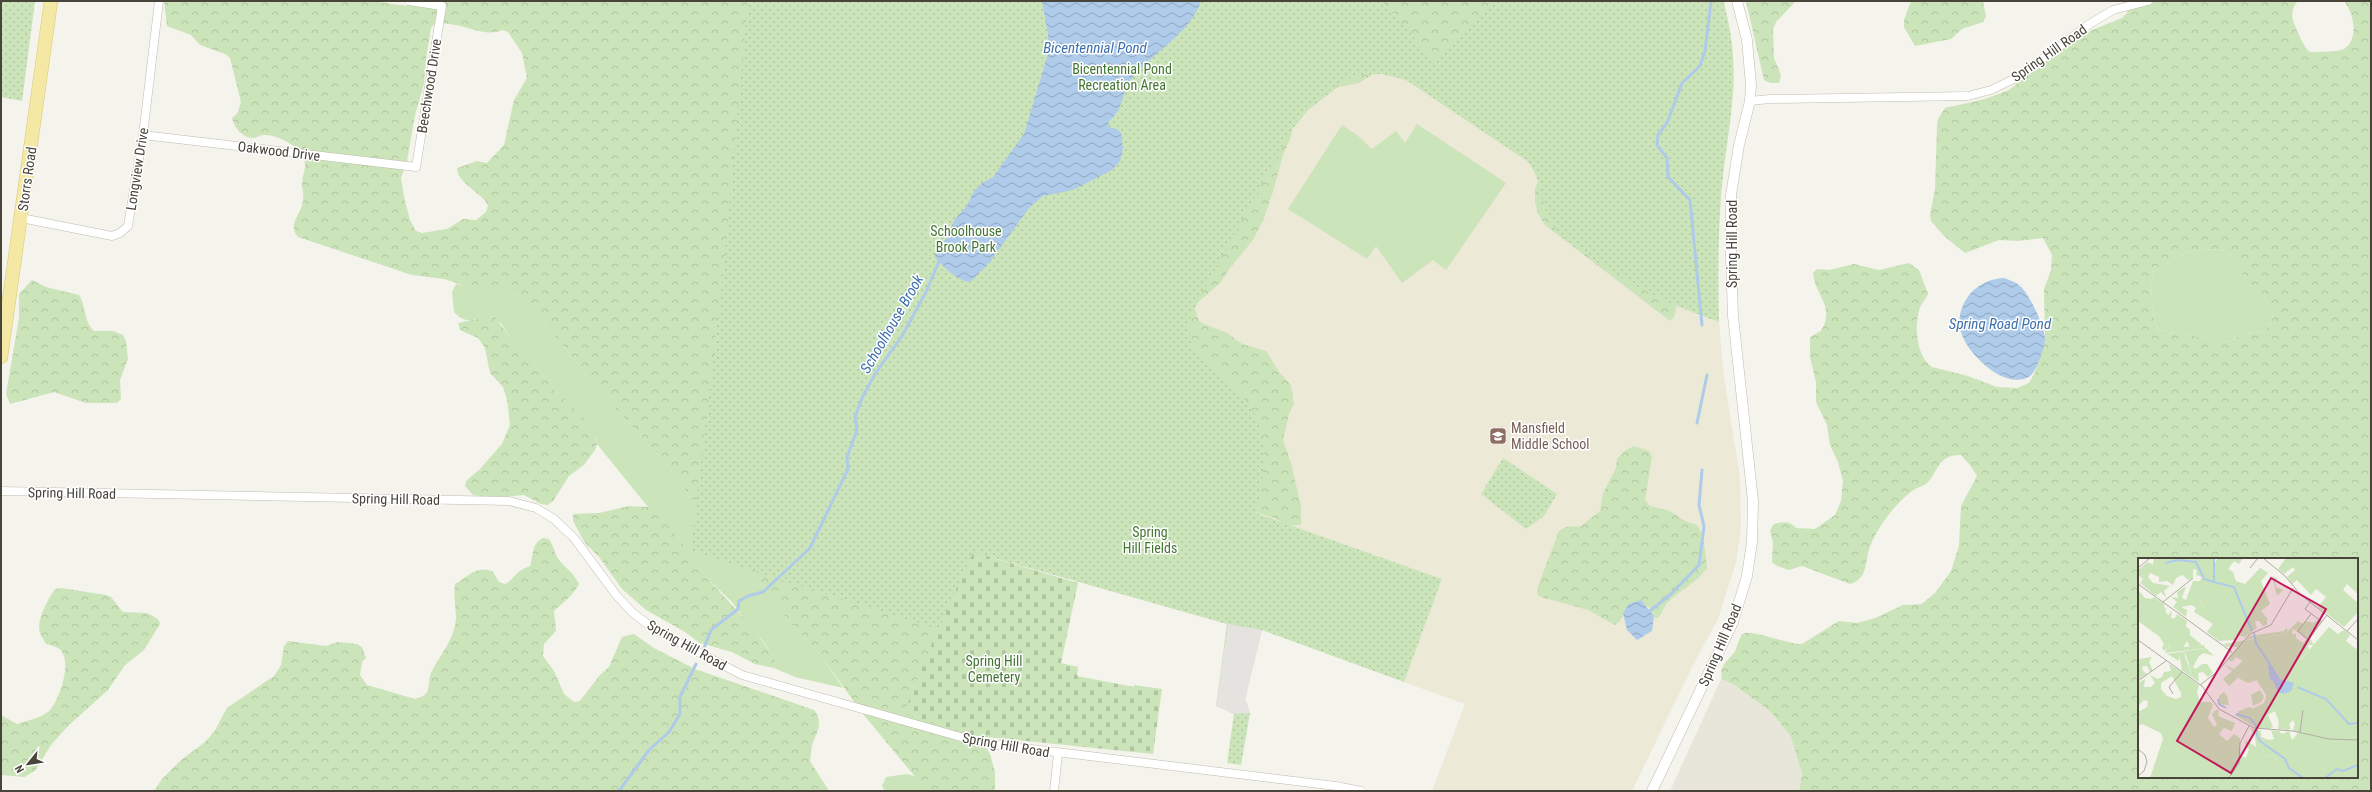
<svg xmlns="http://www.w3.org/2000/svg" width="2372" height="792" font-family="'Roboto Condensed',sans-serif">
<defs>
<pattern id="forest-crowns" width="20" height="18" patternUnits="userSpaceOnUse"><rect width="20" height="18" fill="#cbe4b9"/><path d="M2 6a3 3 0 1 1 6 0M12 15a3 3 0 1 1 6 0" fill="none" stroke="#b0c5a0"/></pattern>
<pattern id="cemetery-stones" width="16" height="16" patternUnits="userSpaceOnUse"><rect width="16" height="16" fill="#cbe4b9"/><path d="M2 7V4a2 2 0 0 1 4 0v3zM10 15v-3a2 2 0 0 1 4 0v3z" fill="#b0c5a0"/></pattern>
<pattern id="park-dots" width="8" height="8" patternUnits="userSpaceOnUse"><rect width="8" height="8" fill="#cbe4b9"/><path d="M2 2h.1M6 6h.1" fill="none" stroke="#b0c5a0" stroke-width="1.8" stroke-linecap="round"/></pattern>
<pattern id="water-waves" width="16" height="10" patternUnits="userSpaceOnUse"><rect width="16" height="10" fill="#afcbea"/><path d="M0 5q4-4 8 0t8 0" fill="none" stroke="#90a6bf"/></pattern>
</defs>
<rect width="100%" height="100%" fill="#f4f3ec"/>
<path fill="#e8e5da" d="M1722 677 1771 712 1791 737 1802 774 1799 791H1670Z"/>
<path fill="#ece9d7" d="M1372 74 1389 75 1406 80 1522 156 1532 166 1541 185 1697 315 1719 322 1723 370 1740 478 1741 528 1736 562 1718 619 1692 667 1632 791H1432L1465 704 1404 682 1442 579 1256 513 1263 478 1189 332 1196 306 1298 120 1307 109 1337 85Z"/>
<g fill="#cbe4b9">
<path d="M1417 124 1506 183 1446 270 1433 260 1402 283 1376 246 1367 259 1288 209 1342 125 1357 135 1372 149 1396 131 1405 143Z"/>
<path d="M2197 249 2222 250 2233 257 2247 283 2263 295 2271 305 2273 310 2272 322 2263 331 2245 333 2228 342 2158 330C2152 319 2150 284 2153 271L2185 253Z"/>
<path d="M456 284 504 290 521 297 532 313 551 331 598 389 669 467 699 509 726 536 788 620 822 657 843 688 795 677 774 668 777 663 764 642 747 623 733 603 706 577 682 543 648 507 597 444 596 438 554 390 537 366 511 339 501 323 487 314C473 321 465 324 454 312L452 292Z"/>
<path d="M907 774 917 777 927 791H885L882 786 886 777Z"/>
</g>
<g fill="url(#forest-crowns)" fill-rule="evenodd">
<path d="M164 1H372L407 6 409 1H1724L1732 47 1674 317 1670 321 1545 225 1538 214 1535 202V189L1540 177 1530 145 1383 68 1359 83 1338 87 1294 121 1291 137 1283 155 1274 188 1264 218 1253 240 1230 268 1220 283 1197 303 1195 309 1199 321 1204 324 1227 333 1242 344 1266 351 1279 372 1291 385 1294 404 1289 414 1283 440 1291 463 1301 506V525H1288L1274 518 1160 482 1001 550 989 566 968 728 973 742 987 749 990 754 995 772V791H927L863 714 822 657 788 620 726 536 699 509 669 467 598 389 551 331 532 313 521 297 504 290 469 287 444 279 412 275 298 237C287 224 301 215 303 201 304 195 302 189 302 183 303 172 309 164 301 154 294 143 276 135 264 135 260 135 256 138 253 138 242 138 234 127 232 118L237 114 241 102 230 58 225 54 200 45 191 35 167 26ZM435 23C442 24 449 23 455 25 469 27 487 37 502 30L508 32 522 53 527 78 514 100 504 145 487 163 477 161 457 168C457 183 481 192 488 205L486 212 476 220 463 219 447 229 422 233 416 231 410 220 404 197 401 178 407 161 415 115 424 84 426 59 431 28Z"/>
<path d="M1746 1H1796L1776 22 1773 30 1774 58 1781 75 1779 83H1770L1764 80Z"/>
<path d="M1911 1H1983L1986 16 1983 22 1962 29 1951 39 1915 46 1904 27V20Z"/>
<path d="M2130 1H2298C2294 5 2292 10 2292 16 2293 23 2304 49 2310 52 2316 52 2339 52 2344 49 2359 40 2354 12 2344 1H2371V791H1799L1802 774 1791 737 1771 712 1734 685 1722 679C1719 667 1726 662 1734 653 1738 647 1738 638 1743 634 1750 628 1789 645 1802 644L1839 621 1857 623 1875 618 1903 605 1922 604 1936 592 1951 571 1959 546 1961 506 1977 476 1970 465 1961 455C1939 454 1938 471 1928 482 1923 487 1917 487 1912 491 1895 504 1880 524 1871 544 1864 559 1870 578 1850 584L1802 566 1789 570 1777 566 1772 562 1773 543 1770 530 1774 524C1783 522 1789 520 1796 528L1815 529 1835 515 1841 501 1843 481 1838 462 1830 445 1827 425 1816 402V382L1810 357V337L1821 331C1836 306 1815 296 1813 273L1817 269 1829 270 1854 264 1879 270 1909 263 1919 270 1928 294C1925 300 1920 305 1919 311 1914 328 1917 357 1932 367L1968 376 1997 387 2017 388 2029 383 2035 372 2045 341 2044 289 2051 270 2052 255 2043 238 2018 241 1999 240 1965 253 1944 236 1931 221 1930 215 1935 189 1937 127 1938 119 1945 108 1985 99 2009 90 2058 51 2092 30 2122 18 2127 13ZM2197 249 2222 250 2233 257 2247 283 2263 295 2271 305 2273 310 2272 322 2263 331 2245 333 2228 342 2158 330C2152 319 2150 284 2153 271L2185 253ZM2139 559H2357V777H2139Z"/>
<path d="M32 280 46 287 79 295C86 306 83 320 94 331H113L123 335 126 341 128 359 120 380 121 399 117 403H86L54 392 10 404 6 394 19 318V294Z"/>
<path d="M487 314H493L511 339 537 366 554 390 588 422 594 432 597 444 595 450 584 465 569 476 553 501 548 505 541 504 524 495 493 498 473 495 465 486 466 481 479 470 502 444 510 425 507 399 503 387 490 373 485 348 478 338 460 330 458 323 476 319Z"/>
<path d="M1634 446 1649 451 1652 457 1645 500 1650 506 1670 511 1685 521 1697 525 1703 536 1707 568C1698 582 1680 590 1668 602 1663 607 1663 613 1658 618H1655L1649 607 1640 604 1626 609 1620 621 1615 625 1588 610 1541 597 1537 594 1538 586 1559 531 1565 527 1581 526 1600 511 1603 493 1616 468 1617 459 1626 450Z"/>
<path d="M629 506 648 507C664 521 679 538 691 555 697 562 701 571 707 578 732 605 758 631 777 663L774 668 755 664 732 652 700 643 685 632 646 610 622 589 599 557 585 543 573 521V514L599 513Z"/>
<path d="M543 538 549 539C553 545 554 551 557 557 564 568 572 570 579 584 573 596 563 602 554 611L556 631 544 644 543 656 554 671 564 694 574 702 580 701 599 676 609 667 622 637 634 634 654 648 695 669 814 710C823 721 818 731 813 742 811 748 811 755 810 761L829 791H154L162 779 181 760 205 742 214 732 227 708 274 676 281 665 284 646 288 641 326 646 338 642 357 644 362 647 366 658 362 662 360 675 367 685 415 699C435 694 425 684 432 671 441 654 455 638 456 618 456 606 453 596 455 584 468 577 477 564 493 572L499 582 505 584C516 578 514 572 530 566 534 555 531 544 543 538Z"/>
<path d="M61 588 106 595 111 597 123 612 147 613 158 619 160 624 144 650 125 665 108 690 68 726 51 745 35 771 24 777 1 775V715L17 724C26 721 45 717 51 709 60 698 74 658 58 648 55 646 50 645 46 644 44 640 41 637 40 633 36 621 48 599 55 589Z"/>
</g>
<path fill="url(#cemetery-stones)" d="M973 552 1078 583 1061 663 1078 667 1077 676 1134 687V685L1162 689 1153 754 968 735 904 713 938 629Z"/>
<g fill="url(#park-dots)">
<path d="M1 1H35L22 101 1 97Z"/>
<path d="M748 1H1382L1436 63 1494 1H1723C1745 75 1727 124 1721 197 1718 239 1718 281 1719 322 1672 306 1628 285 1587 255 1575 246 1562 237 1553 225 1539 205 1544 180 1527 161L1406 80 1381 74 1364 75 1347 79 1317 99 1290 132 1192 312C1179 352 1214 365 1237 390 1246 399 1253 411 1258 423 1269 453 1262 483 1256 513L1442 579 1404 682 1262 630 1245 699 1250 713 1241 765 1227 763 1234 714 1216 706 1227 624 973 552 938 629 691 551 722 284Z"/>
<path d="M1503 458 1557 494 1544 516 1526 529 1481 494Z"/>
</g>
<path fill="#e4e3e0" d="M1228 624 1262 630 1245 699 1250 713 1234 714 1216 706Z"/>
<g fill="url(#water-waves)">
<path d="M1042 1H1201C1190 35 1150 53 1130 81 1121 94 1123 111 1109 121L1108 127 1117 129 1121 133 1123 148 1120 161 1112 170 1073 190 1043 196 1029 208 990 262 970 282C959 282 942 266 935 257V250L945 240 955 219 966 207 974 191 982 183 993 177 1024 134 1048 54V34Z"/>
<path d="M2004 278C2009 280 2016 282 2020 286 2029 293 2046 329 2045 340 2045 346 2042 352 2040 358 2038 364 2035 372 2030 376 2006 392 1967 354 1961 332 1954 304 1976 279 2004 278Z"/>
<path d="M1641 600 1654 616 1652 631 1637 640 1627 630 1623 613 1629 604Z"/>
</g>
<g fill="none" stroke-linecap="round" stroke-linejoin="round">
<g stroke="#afcbea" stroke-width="3">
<path d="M1702 325 1690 200 1668 177 1667 158 1657 145 1658 135 1667 123 1682 83 1700 66 1705 51 1711 1"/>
<path d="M1697 423 1707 375"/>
<path d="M1650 611 1671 594 1699 565 1704 526 1699 505 1702 470"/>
<path d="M704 648 711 630 738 609 739 601 748 596 763 592 810 548 848 469 847 457 857 430 855 417 862 398 875 374 902 336 926 292 940 259"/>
<path d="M619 791 649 750 669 732 680 714V697L696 664"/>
</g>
<defs>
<g id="minor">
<path d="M1750 101 1770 99 1968 96 1991 90 2020 76 2088 25 2113 10 2148 1"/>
<path d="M143 135 416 167 442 6 409 1"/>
<path d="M21 218 112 236 120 233 128 226 143 135 159 1"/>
<path d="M1 491 509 501 536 508 554 519 574 538 617 596 633 613 654 629 742 675 982 743 1336 786 1361 791"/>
<path d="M1054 791 1058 754"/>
</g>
<path id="tertiary" d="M1652 791 1733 622 1747 576 1752 542 1753 501 1733 316 1731 257V195L1739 145 1750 101 1751 85 1747 40 1737 1"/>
<path id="primary" d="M1 357 51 1"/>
</defs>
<use href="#minor" stroke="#bfbcaf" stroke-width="9"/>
<use href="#tertiary" stroke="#bfbcaf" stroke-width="11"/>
<use href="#primary" stroke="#d9c875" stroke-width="14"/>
<use href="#minor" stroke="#fff" stroke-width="8"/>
<use href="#tertiary" stroke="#fff" stroke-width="10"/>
<use href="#primary" stroke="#f5e8a4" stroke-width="13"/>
</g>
<defs>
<symbol id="school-square" viewBox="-11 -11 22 22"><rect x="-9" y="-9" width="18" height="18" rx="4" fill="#8d6e63" stroke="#fff"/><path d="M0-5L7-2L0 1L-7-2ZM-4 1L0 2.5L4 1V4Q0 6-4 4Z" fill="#fff"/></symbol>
</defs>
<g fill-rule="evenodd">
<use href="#school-square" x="1488" y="426" width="20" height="20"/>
</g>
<g text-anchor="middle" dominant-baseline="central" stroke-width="3" stroke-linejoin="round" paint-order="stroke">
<g font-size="14" fill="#48443a" stroke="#fff">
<text transform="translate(2049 53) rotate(-35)">Spring Hill Road</text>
<text transform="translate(429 86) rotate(-81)">Beechwood Drive</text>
<text transform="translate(279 151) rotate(7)">Oakwood Drive</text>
<text transform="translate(137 169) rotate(-81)">Longview Drive</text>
<text transform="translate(27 179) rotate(-82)">Storrs Road</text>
<text transform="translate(1732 244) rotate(-90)">Spring Hill Road</text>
<text transform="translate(72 493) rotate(1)">Spring Hill Road</text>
<text transform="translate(396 499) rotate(1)">Spring Hill Road</text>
<text transform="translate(687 645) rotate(29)">Spring Hill Road</text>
<text transform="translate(1720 645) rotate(-67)">Spring Hill Road</text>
<text transform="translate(1006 745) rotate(10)">Spring Hill Road</text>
</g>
<g font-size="14" fill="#437532" stroke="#fff">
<text x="1122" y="69">Bicentennial Pond<tspan x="1122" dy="16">Recreation Area</tspan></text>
<text x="966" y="231">Schoolhouse<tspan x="966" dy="16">Brook Park</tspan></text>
<text x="1150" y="532">Spring<tspan x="1150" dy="16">Hill Fields</tspan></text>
<text x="994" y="661">Spring Hill<tspan x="994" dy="16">Cemetery</tspan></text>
</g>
<g font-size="14" fill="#785e54" stroke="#fff" text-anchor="start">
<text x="1511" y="428">Mansfield<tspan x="1511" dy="16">Middle School</tspan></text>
</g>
<g font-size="15" font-style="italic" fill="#3c6fab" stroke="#fff">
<text x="1095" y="48">Bicentennial Pond</text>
<text transform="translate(892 324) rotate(-60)">Schoolhouse Brook</text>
<text x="2000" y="324">Spring Road Pond</text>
</g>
</g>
<g transform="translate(2138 558)">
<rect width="220" height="220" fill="#f4f3ec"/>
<path d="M0 45 15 63 21 66 35 81 36 90 66 87 67 90 27 95 29 90 32 92V86ZM148 70 150 72 147 76 107 82 111 78 146 73ZM122 132 126 139 123 144 115 148 113 137Z" fill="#cbe4b9"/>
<path d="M20 0H75L77 5 80 0H105L101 6 96 3 90 11 95 14 98 23 107 26 122 10 124 11 130 15 123 23 132 46 123 53 129 60V67L125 68 121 63H117L119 70 107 79 100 77 97 82 81 83 69 74 75 66 56 54 58 50 54 47 43 49 49 52 48 59 35 49 39 44 33 39 40 40 39 34 48 28 44 40 48 42 55 23H62L64 19 58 17 59 12 55 11V19L52 22 46 16 38 20 35 27 29 23 21 24V19L12 15 10 19 15 25 32 28 26 33 28 40 23 34 18 38 2 25 5 21 0 17V12L10 4 15 7 16 1ZM69 20 76 24 87 22 89 26 79 29 65 49 62 46ZM134 18 140 21 137 24 138 29 145 32 139 38ZM0 32 7 40 13 41 16 39 26 46 28 55 31 57 34 52 33 60H37L39 56 49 63 48 68 52 72V77L64 87 52 89 49 83 44 91H36L35 81 21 66 15 63 0 45ZM0 48 31 84 32 92 29 90 26 93 24 90 26 86 21 78 0 63ZM180 62 183 64 171 79 176 87H170L171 92 162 102 220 168V220H97L93 218 90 220H12L25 181 23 175 4 166 0 168V154L9 149 10 143 6 142 0 148V125L7 121 6 129H13L17 125 12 117 20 121 24 119 26 114 33 113 31 106 44 114 61 127 59 134 62 144H73L75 147 70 160 76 169 79 167 74 156 79 151 81 153 80 158 97 165 94 173 86 170 81 176 89 183 96 176 102 180V197L108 200 111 191 107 187 108 182 118 189 117 178 112 170 123 173V179L131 182 136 181 133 172 141 173 144 176 151 173 154 182 160 175 155 172 157 166 155 162 151 166 153 171 143 170 137 153 130 157 135 169 129 171 99 154 111 149 117 151 128 145V136L119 122 110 125 100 120 112 110 99 89H89L85 86 147 76 160 63 165 66 169 63 175 65ZM155 71 169 81 165 85 158 80V76H154ZM34 118 43 135V139L38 141 29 138 23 131V125ZM123 183 137 190 144 202H139L134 197 127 199ZM68 90 76 98 66 95 61 98 55 109 58 111 64 106H69L75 115 70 119 65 114 60 115 61 124 55 120 47 94 41 96V103L29 96ZM14 99 11 104 15 113 12 114 9 108H5L4 112 9 116 0 122V101ZM86 134 89 138 91 147 81 146V138Z" fill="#cbe4b9" fill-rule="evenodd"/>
<path d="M69 20 77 24 87 22 89 26 79 29 65 49 62 47ZM47 94V99L55 120 44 112 41 96ZM123 183 137 190 144 202 141 203 134 197 127 199Z" fill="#cbe4b9"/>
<path d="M103 85 111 97 105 103 98 99 94 104 90 101Z" fill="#cbe4b9"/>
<path d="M27 0 58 2 62 0 49 12 54 19 50 22ZM148 0H220V36L209 26 205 32 220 45V54L206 69 180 49 188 39 178 31 173 37 159 22 154 26 149 19 157 12 155 9 146 16 140 11ZM68 19 95 40 83 56 55 34ZM0 46 11 54 15 50 22 55 30 49 16 66 46 88 39 91 6 67 0 60ZM191 69 200 76 206 72 212 77 208 83 218 91 220 89V220H148L143 200 132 185 137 182 152 185 157 190 163 187 156 159 150 158 151 172 140 171 141 163 135 146 126 148 133 171 118 170 97 157 108 150H116L126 145 129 138 117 120 108 121 102 118 91 128 85 121 94 113 86 107 96 111 111 97 107 91 122 77 160 105ZM33 179 53 200 52 203 19 194 29 195 30 189 23 187Z" fill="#cbe4b9"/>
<path d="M133 106 142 121 156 125 153 133 146 136 140 134 135 123 132 121 130 107Z" fill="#afcbea"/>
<path fill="none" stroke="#afcbea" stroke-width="2" d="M76 0V24L96 29 114 73M27 5 40 2 58 4 66 21 76 24M116 75 118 85 132 106M159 129 188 141 211 166 220 165M80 141 81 146 88 150M98 156 112 160 119 169M119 172V177L122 183 147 201 151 210 165 220M187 220 199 211 205 213 220 207"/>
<path fill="none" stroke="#afada5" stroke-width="1" d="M125 0 147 18 162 36 220 82M0 10 12 0M112 10 120 0M0 26 94 94M25 44 55 20M172 44 167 51 184 64M173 56 160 73 170 82 189 57M209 73 220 61M0 82 64 128 81 151 116 170 155 173 191 181 220 182M0 123 28 103M62 127 79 114 112 76 133 67 155 30M35 136 31 129 44 114M162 174 165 152M0 191 7 197 9 204 6 213 0 218M91 220 101 205 102 185 111 168"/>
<path fill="#c2185b" fill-opacity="0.15" stroke="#c2185b" stroke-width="2" d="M133 20 188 51 93 215 39 183Z"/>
<rect width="220" height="220" fill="none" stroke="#48443a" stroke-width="2"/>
</g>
<rect width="2372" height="792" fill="none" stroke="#48443a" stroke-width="4"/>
<g transform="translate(28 764) rotate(240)" stroke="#ffffff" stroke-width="3" paint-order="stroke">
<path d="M0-3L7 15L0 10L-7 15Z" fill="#48443a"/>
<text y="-6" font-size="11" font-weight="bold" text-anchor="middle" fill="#48443a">N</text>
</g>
</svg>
